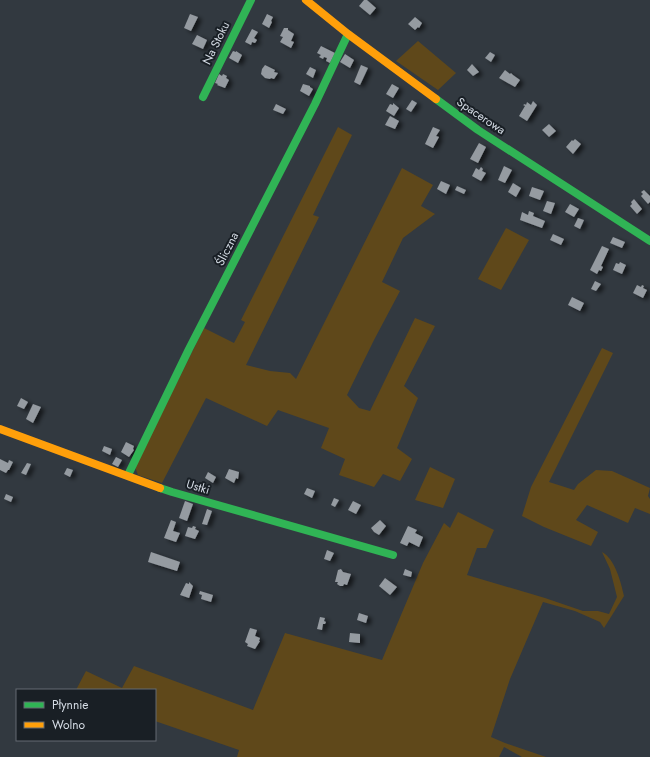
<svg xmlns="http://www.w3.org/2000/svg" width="650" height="757" font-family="Jost,sans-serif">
<defs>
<filter id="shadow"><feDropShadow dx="4" dy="2.5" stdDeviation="2" flood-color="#0009"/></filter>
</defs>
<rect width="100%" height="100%" fill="#323940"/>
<g fill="#5f481a">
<path d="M418 41 456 73 438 90 396 61Z"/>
<path d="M338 127 352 135 313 215 319 217 246 365 270 371 290 373 296 379 402 168 433 185 421 206 435 214 403 238 382 282 400 291 374 340 347 395 359 408 370 411 415 318 435 326 404 386 418 398 397 448 412 459 400 481 383 474 374 487 339 475 345 459 321 448 329 428 278 410 267 426 206 398 162 483 138 475 135 467 204 328 234 343 245 322 241 320Z"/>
<path d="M506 228 529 240 501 290 478 279Z"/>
<path d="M602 348 613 353 549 482 574 490 578 484 596 470 612 471 650 488 648 496 650 499V514L635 508 628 523 587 505 576 520 598 532 591 546 544 527 522 516 531 487Z"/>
<path d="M430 467 455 479 443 508 415 500Z"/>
<path d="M458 512 494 530 486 548H477L467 575 545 598 583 611H598L609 614 617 597 610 569 602 552C615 559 621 582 624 596L604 628 600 622 575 611 543 602 510 679 491 737 505 743 546 757H522L504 747 499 757H237L239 750 155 721V690H76L86 671 122 688 134 666 253 710 285 633 382 660 423 563 444 523 450 528Z"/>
</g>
<g fill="#959ba1" filter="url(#shadow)">
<path d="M364 0H367L376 8 370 15 359 6Z"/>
<path d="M190 14 198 17 191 31 184 28Z"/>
<path d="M267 14 273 17 271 21 272 22 269 28 262 24Z"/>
<path d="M415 17 422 23 419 28 418 27 415 30 408 24Z"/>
<path d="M284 28H288V30L294 34 291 41 294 42 291 48 280 42 283 37 280 36Z"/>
<path d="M252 29 258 32 254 38 257 40 255 43 252 42 251 45 245 42Z"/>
<path d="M197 35 207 40 203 49 192 44Z"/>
<path d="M321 46 335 53 330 63 326 61 327 58 324 57 323 59 319 57 321 55 317 53Z"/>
<path d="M233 51 236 52V51L242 55 238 63 229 58Z"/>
<path d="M490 52 495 55 491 62 485 58Z"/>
<path d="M345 54 354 60 350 68 340 62Z"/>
<path d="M472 64 479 72 473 76 467 70Z"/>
<path d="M265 65 275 70 274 72 278 73 274 79 271 78 270 79 265 78 261 74 262 69Z"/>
<path d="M361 65 368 68 360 85 354 82Z"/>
<path d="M310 67 316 70 313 78 306 74Z"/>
<path d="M505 70 510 74 511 73 513 75 520 80 515 87 499 78Z"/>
<path d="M219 74 222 76 223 74 227 76 226 78 229 80 225 88 217 85 218 84 215 83Z"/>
<path d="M303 84 310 86V87L313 89 309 96 300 91Z"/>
<path d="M392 84 399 88 393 98 386 94Z"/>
<path d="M412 100 417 103 411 112 406 109Z"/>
<path d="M533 101 537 105 527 121 519 116 525 106 523 105 525 104 526 105 527 102 531 105Z"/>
<path d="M393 103 399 108 394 116 386 111 390 104 393 105Z"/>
<path d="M276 104 286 109 283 114 273 110Z"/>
<path d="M390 116 399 121 395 129 385 125Z"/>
<path d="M549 124 556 131 549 137 542 130Z"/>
<path d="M433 127 440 130 436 136 439 137 433 148 425 144Z"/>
<path d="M575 139 581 144 573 154 566 147 572 140 573 141Z"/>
<path d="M479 143 486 147 478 163 470 159Z"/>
<path d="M504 166 512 170 505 183 498 180Z"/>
<path d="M481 167 483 169 482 171 486 173 481 181 472 176 476 168 479 170Z"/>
<path d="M441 181 450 185 446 194 437 189Z"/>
<path d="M513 183 521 188 516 197 508 192Z"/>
<path d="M457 186 466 190 464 194 455 190Z"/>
<path d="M532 187 544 191 540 200 529 196Z"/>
<path d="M644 190 650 196V202L648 204 641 196 643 194 641 192Z"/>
<path d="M634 199 642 209 637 214 630 206 632 204 631 202Z"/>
<path d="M547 201 555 203 551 214 543 211Z"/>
<path d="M570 204 579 209 574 217 565 212Z"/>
<path d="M529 211 534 213 533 216 545 221 542 228 520 220 522 212 528 215Z"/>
<path d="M578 218 584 220 580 229 574 226Z"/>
<path d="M553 234 564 239 561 245 550 240Z"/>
<path d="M613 237 625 242 622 248 610 243Z"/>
<path d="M602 246 609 249 601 266 603 267 601 271 599 270 597 274 590 270Z"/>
<path d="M620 262 626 265 622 274 613 270 616 263 619 264Z"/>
<path d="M595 281 601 284 596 291 591 289Z"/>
<path d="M637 285 641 287 642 285 644 286 643 288 647 290 643 298 633 293Z"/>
<path d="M572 297 584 303 580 311 568 305Z"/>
<path d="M21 398 28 402 24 409 17 406Z"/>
<path d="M33 404 41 407 33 423 26 419Z"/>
<path d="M126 442 134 446 133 449 134 450 129 457 121 452Z"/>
<path d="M104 446 112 449 110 455 102 451Z"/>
<path d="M116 457 122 460 118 467 112 464Z"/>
<path d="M0 459 8 463 9 460 13 462 9 470H8L6 473 0 470Z"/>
<path d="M27 463 31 464 26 475 21 473Z"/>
<path d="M67 468 73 470 70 477 64 474Z"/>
<path d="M229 469 239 472 238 479 236 478 234 483 225 478Z"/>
<path d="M208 472 216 477 213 483 205 478Z"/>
<path d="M307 488 315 491 312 498 304 494Z"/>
<path d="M6 494 13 497 11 502 4 499Z"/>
<path d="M334 498 339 500 335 507 331 505Z"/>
<path d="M185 501 193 504 187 521 179 518Z"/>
<path d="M353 501 361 505 356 514 348 510Z"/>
<path d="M207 509 212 511 207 525 202 524Z"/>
<path d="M171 520 176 522 173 531 180 533 176 542 164 538Z"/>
<path d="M380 520 386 526 379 535 374 532 371 528Z"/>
<path d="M193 526 196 527 195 529 199 531 195 539 185 536 188 527 192 528Z"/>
<path d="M408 526 417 530 415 533 423 537 419 547 409 542 407 546 400 543Z"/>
<path d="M327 550 334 553 330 561 324 559Z"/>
<path d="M151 552 180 562 177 571 148 562Z"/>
<path d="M341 569 343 572 351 574 347 585 344 584 343 586H340L337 584 338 582H335L338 570Z"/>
<path d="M405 569 412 572 411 577 403 575Z"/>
<path d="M385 578 397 587 390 595 379 586Z"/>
<path d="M189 582 193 586 189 598 180 595 186 583 189 584Z"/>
<path d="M200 591 213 595 211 602 201 599 202 595 199 594Z"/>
<path d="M359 613 368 616 366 623 357 620Z"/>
<path d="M320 617 325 618 324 621 326 622 325 624H323L322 630 317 629Z"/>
<path d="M250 628 257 630 255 636 260 638 259 641H260L255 649 247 646 248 644 245 642Z"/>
<path d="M350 633 360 634V643L349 642Z"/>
</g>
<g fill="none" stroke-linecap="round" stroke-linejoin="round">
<g stroke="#30b455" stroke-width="8">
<path d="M203 97 251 0"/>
<path d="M436 99 478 130 650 241"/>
<path d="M128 475 189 349 315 104 348 34"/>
<path d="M160 488 172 492 393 555"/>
</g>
<g stroke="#ff9f0a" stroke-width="8">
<path d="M306 0 348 34 436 99"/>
<path d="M0 429 160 488"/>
</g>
</g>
<g text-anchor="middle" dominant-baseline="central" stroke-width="4" stroke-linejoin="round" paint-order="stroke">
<g font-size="12" fill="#d5dce5" stroke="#191f25">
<text transform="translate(216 43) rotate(-64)">Na Stoku</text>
<text transform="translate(481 116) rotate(34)">Spacerowa</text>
<text transform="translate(227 249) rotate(-63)">Śliczna</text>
<text transform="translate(198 487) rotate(17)">Ustki</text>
</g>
</g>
<rect x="16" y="689" width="140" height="52" fill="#191f25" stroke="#646b72"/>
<rect x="24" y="702" width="20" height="6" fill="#30b455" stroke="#646b72"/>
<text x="52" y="709" font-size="12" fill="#d5dce5">Płynnie</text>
<rect x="24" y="722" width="20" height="6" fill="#ff9f0a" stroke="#646b72"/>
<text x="52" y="729" font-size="12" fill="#d5dce5">Wolno</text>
</svg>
